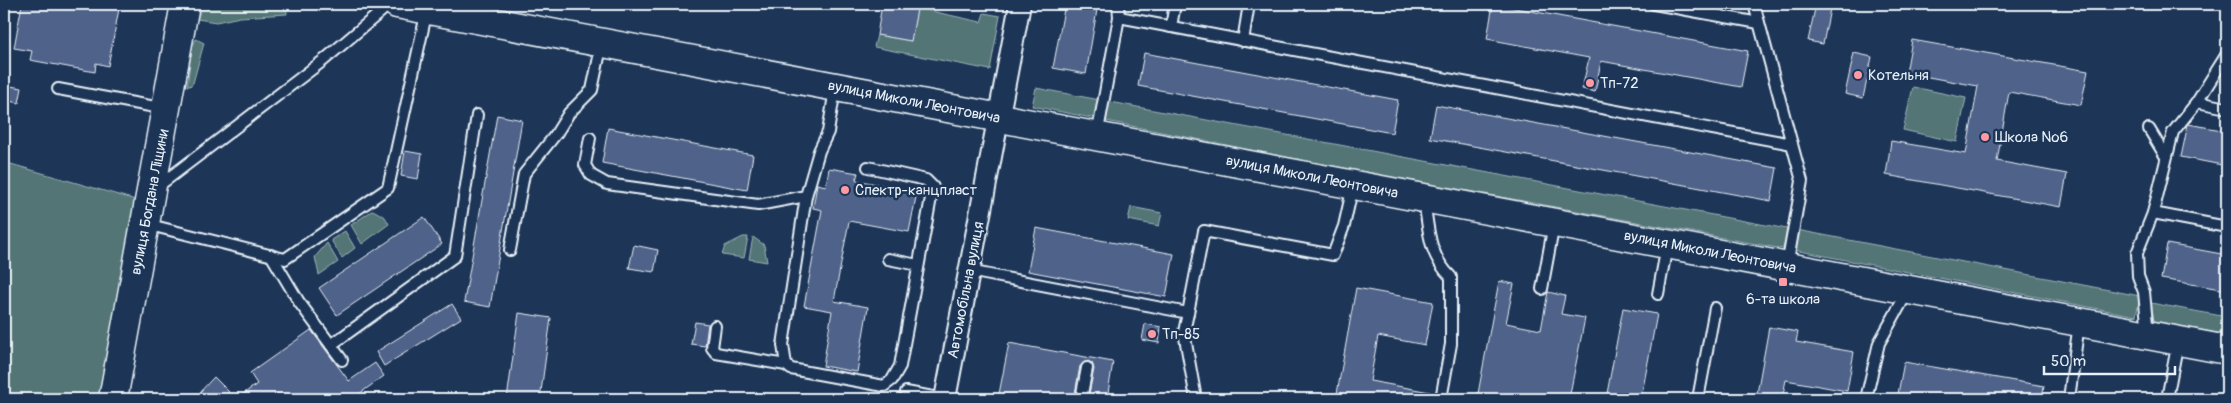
<svg xmlns="http://www.w3.org/2000/svg" width="2231" height="403" font-family="Pangolin,sans-serif">
<rect width="100%" height="100%" fill="#1d3557"/>
<filter id="ink" filterUnits="userSpaceOnUse"><feTurbulence type="fractalNoise" baseFrequency=".02" numOctaves="2"/><feDisplacementMap in="SourceGraphic" scale="10" xChannelSelector="R" yChannelSelector="G"/><feConvolveMatrix kernelMatrix="1 2 1 2 8 2 1 2 1" color-interpolation-filters="sRGB"/></filter>
<g filter="url(#ink)">
<g fill="#527576" stroke="#9db3b7">
<path d="M203 4H286L287 14 240 17 216 22 197 19Z"/>
<path d="M917 8 981 22 984 13 1000 16 990 70 874 47 877 35 911 41Z"/>
<path d="M196 39 204 43 193 83 190 86H187L192 47Z"/>
<path d="M1913 87 1966 98 1957 142 1903 130Z"/>
<path d="M1036 88 1787 229 1783 249 1306 161 1032 106Z"/>
<path d="M4 162 139 201 105 399H4Z"/>
<path d="M1131 207 1162 213 1159 226 1128 220Z"/>
<path d="M373 210 385 217 389 224 362 244 351 225Z"/>
<path d="M1797 230 2140 296 2136 316 1794 250Z"/>
<path d="M345 231 355 248 342 258 331 240Z"/>
<path d="M743 237H748L744 258 722 255 725 246Z"/>
<path d="M753 237 764 245 767 262 749 259Z"/>
<path d="M327 243 338 262 319 275 315 257Z"/>
<path d="M2151 303 2227 317V335L2154 321Z"/>
</g>
<g fill="#506289" stroke="#e8f1f8">
<path d="M22 4H113V8L119 9 108 66 96 63 95 72 30 60 32 51 14 48Z"/>
<path d="M882 4H918L911 41 877 35Z"/>
<path d="M1065 4H1098L1086 74 1053 68Z"/>
<path d="M1493 4 1748 51 1741 87 1601 61 1595 92 1582 89 1589 58 1487 39Z"/>
<path d="M1816 4H1831L1823 44 1808 41Z"/>
<path d="M1912 40 2088 71 2081 105 2009 92 1997 161 2067 174 2061 207 1886 175 1891 141 1966 154 1978 86 1906 73Z"/>
<path d="M1144 53 1398 100 1392 133 1138 86Z"/>
<path d="M1854 53 1872 57 1863 98 1845 94Z"/>
<path d="M4 85 22 88 19 103 4 100Z"/>
<path d="M1436 105 1777 168 1771 201 1430 138Z"/>
<path d="M497 115 522 120 490 307 464 302Z"/>
<path d="M2188 124 2227 131V166L2181 157Z"/>
<path d="M608 128 753 155 747 190 602 163Z"/>
<path d="M405 151 422 154 418 179 401 176Z"/>
<path d="M829 168 858 173 856 180 917 192 909 232 849 221 834 301 868 307 857 372 823 366 832 311 804 306 822 210 813 208 817 184 826 186Z"/>
<path d="M424 217 442 244 337 315 319 288Z"/>
<path d="M1036 228 1174 254 1166 297 1028 271Z"/>
<path d="M2167 244 2227 255V290L2161 279Z"/>
<path d="M634 245 658 250 654 272 629 268Z"/>
<path d="M1499 281 1514 284 1506 323 1541 330 1548 292 1565 296 1561 314 1585 318 1569 399H1477Z"/>
<path d="M1356 288 1433 302 1425 345 1378 336 1370 381 1430 392V399H1336Z"/>
<path d="M452 304 461 318 384 366 376 352Z"/>
<path d="M1623 308 1657 314 1641 399H1606Z"/>
<path d="M519 313 551 318 540 399H507Z"/>
<path d="M695 322 708 324 705 346 691 344Z"/>
<path d="M1145 324 1161 327 1159 343 1142 340Z"/>
<path d="M1769 327 1798 332 1796 342 1854 352 1847 391 1786 380 1782 399H1756Z"/>
<path d="M311 330 349 381 375 363 384 376 352 399H236L257 384 250 373Z"/>
<path d="M1009 343 1113 362 1107 399H1088L1094 369 1092 363 1088 361 1080 366 1074 399H998Z"/>
<path d="M1904 362 2044 386 2042 399H1897Z"/>
<path d="M214 377 229 392 222 399H207L200 392Z"/>
</g>
<g fill="none" stroke-linecap="round" stroke-linejoin="round">
<defs>
<g id="lane">
<path d="M1654 4 1759 23"/>
<path d="M1754 4 1802 181 1787 266"/>
<path d="M1119 17 1792 144"/>
<path d="M1171 27 1175 4"/>
<path d="M1243 41 1249 4"/>
<path d="M58 89 166 109"/>
<path d="M2197 102 2227 108"/>
<path d="M2149 129 2166 157"/>
<path d="M1097 136 1119 17 1118 4"/>
<path d="M590 138 585 165 591 175 607 184 758 205 806 196 819 151 828 132 835 89"/>
<path d="M157 187 324 60 390 4"/>
<path d="M806 196 783 345 786 365 791 369 884 386 892 380 900 366 933 187 926 180 868 167"/>
<path d="M1424 200C1429 231 1428 254 1451 277V344L1441 399"/>
<path d="M2153 213 2227 227"/>
<path d="M146 224 285 259 388 188 427 10"/>
<path d="M510 250 524 174 556 134 569 113 592 90 602 43"/>
<path d="M271 255 299 302 342 360"/>
<path d="M888 259 918 265"/>
<path d="M969 271 1188 313 1204 231 1333 255 1344 226 1353 186"/>
<path d="M1542 289 1554 224"/>
<path d="M1658 294 1667 246"/>
<path d="M1188 313 1184 332 1196 399"/>
<path d="M715 326 712 348 716 353 786 365"/>
<path d="M2148 334 2144 292 2138 276 2137 253 2153 213 2173 132 2197 102 2227 54"/>
<path d="M331 345 455 256 477 115"/>
<path d="M906 392 944 399"/>
<path d="M1081 399 1087 368"/>
<path d="M1698 399 1715 308"/>
<path d="M1866 399 1879 343 1908 291"/>
<path d="M2069 399 2079 323"/>
<path d="M2167 399 2178 341"/>
</g>
<path id="street" d="M945 399 1020 4"/>
<g id="secondary">
<path d="M397 4 2227 350"/>
<path d="M113 399 185 4"/>
</g>
</defs>
<use href="#lane" stroke="#e8f1f8" stroke-width="14"/>
<use href="#street" stroke="#e8f1f8" stroke-width="24"/>
<use href="#secondary" stroke="#e8f1f8" stroke-width="31"/>
<use href="#lane" stroke="#1d3557" stroke-width="10"/>
<use href="#street" stroke="#1d3557" stroke-width="20"/>
<use href="#secondary" stroke="#1d3557" stroke-width="28"/>
</g>
</g>
<g fill="#ff9aa2" stroke="#1d3557" stroke-width="2">
<circle cx="1858" cy="75" r="5"/>
<circle cx="1590" cy="83" r="5"/>
<circle cx="1985" cy="137" r="5"/>
<circle cx="845" cy="190" r="5"/>
<rect x="1778" y="277" width="10" height="10" rx="2.5"/>
<circle cx="1152" cy="334" r="5"/>
</g>
<g text-anchor="middle" dominant-baseline="central" stroke-width="5" stroke-linejoin="round" paint-order="stroke">
<g font-size="15" fill="#e8f1f8" stroke="#1d3557" text-anchor="start">
<text x="1868" y="75">Котельня</text>
<text x="1600" y="83">Тп-72</text>
<text x="1995" y="137">Школа №6</text>
<text x="855" y="190">Спектр-канцпласт</text>
<text x="1783" y="299" text-anchor="middle">6-та школа</text>
<text x="1162" y="334">Тп-85</text>
</g>
<g font-size="15" fill="#e8f1f8" stroke="#1d3557">
<text transform="translate(914 102) rotate(11)">вулиця Миколи Леонтовича</text>
<text transform="translate(1312 177) rotate(11)">вулиця Миколи Леонтовича</text>
<text transform="translate(150 202) rotate(-79)">вулиця Богдана Ліщини</text>
<text transform="translate(1710 252) rotate(11)">вулиця Миколи Леонтовича</text>
<text transform="translate(966 290) rotate(-79)">Автомобільна вулиця</text>
</g>
</g>
<rect width="2231" height="403" fill="none" stroke="#1d3557" stroke-width="20"/>
<rect x="10" y="10" width="2211" height="383" fill="none" stroke="#e8f1f8" stroke-width="2" filter="url(#ink)"/>
<path d="M2044 366v8h131v-8" fill="none" stroke="#e8f1f8" stroke-width="2.5"/>
<text x="2051" y="366" font-size="15" fill="#e8f1f8" stroke="#1d3557" stroke-width="4" paint-order="stroke">50 m</text>
</svg>
